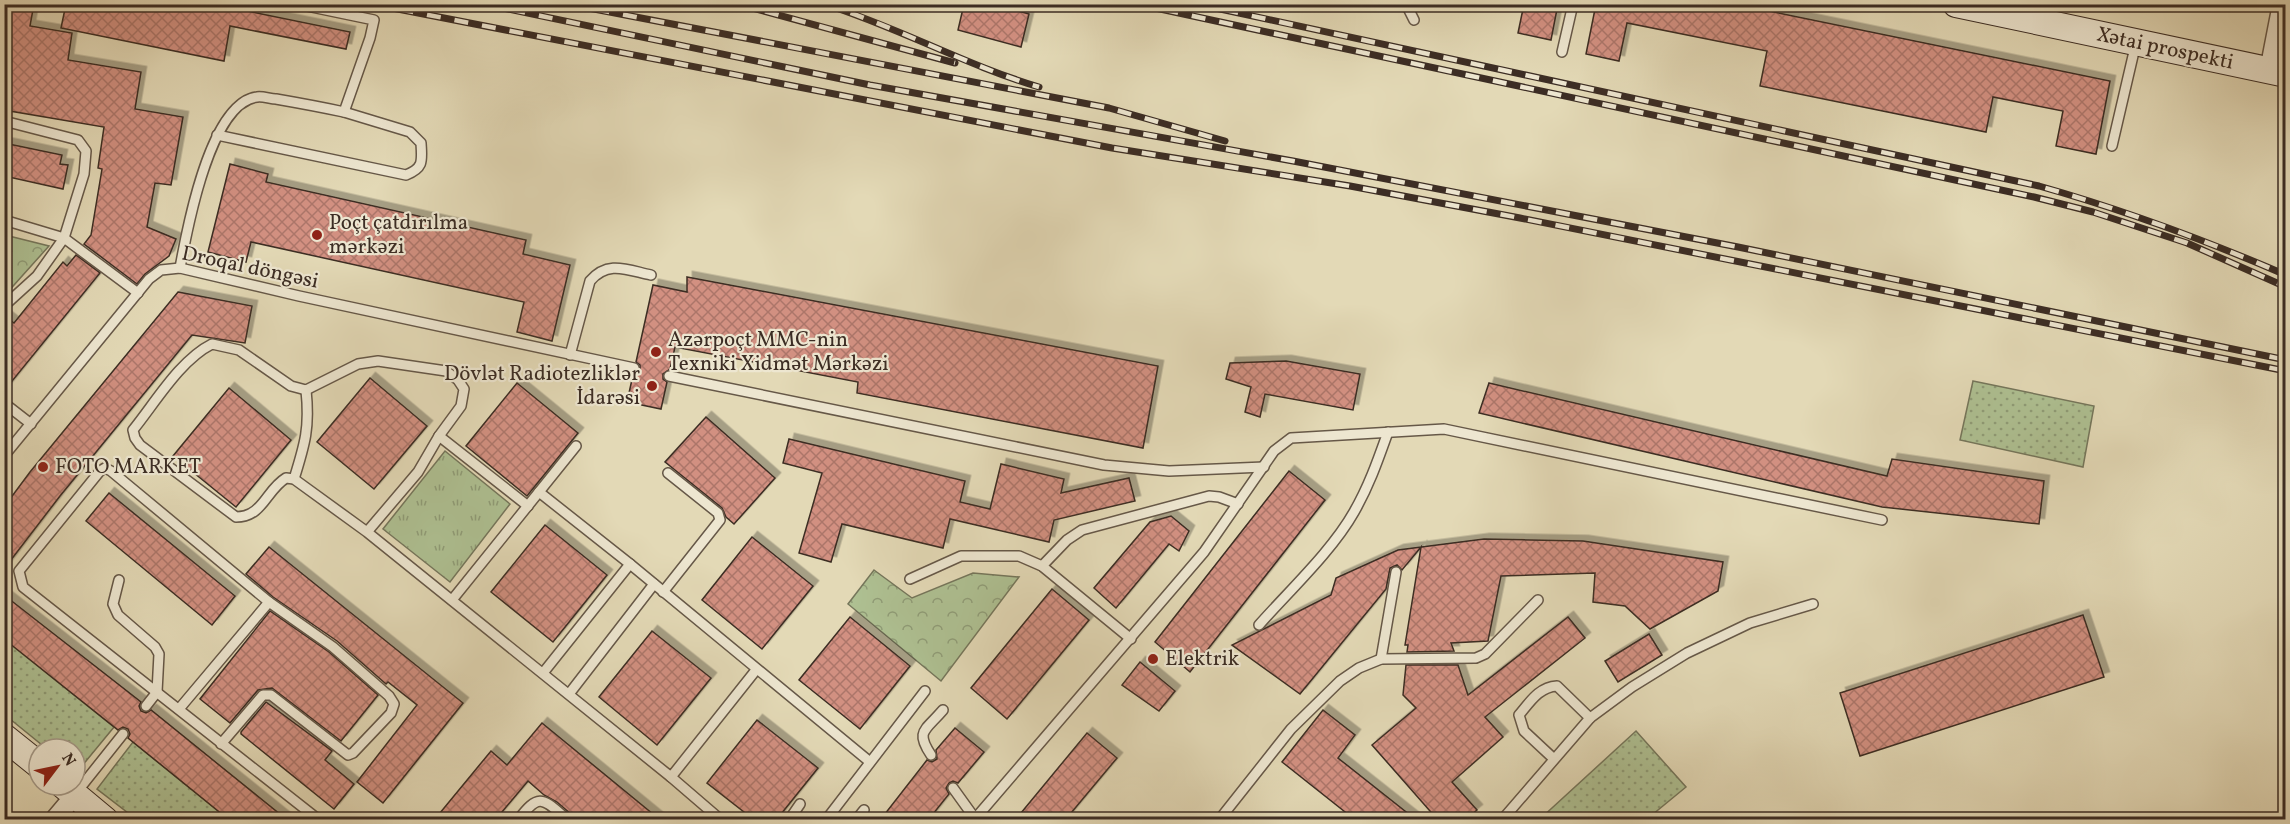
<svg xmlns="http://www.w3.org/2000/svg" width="2290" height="824" font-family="Vollkorn,serif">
<defs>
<pattern id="grass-tufts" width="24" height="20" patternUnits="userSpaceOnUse" patternTransform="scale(1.5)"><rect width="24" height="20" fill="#aec092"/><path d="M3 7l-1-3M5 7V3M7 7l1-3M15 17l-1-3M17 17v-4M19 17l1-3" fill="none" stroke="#8f9c77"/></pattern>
<pattern id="forest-crowns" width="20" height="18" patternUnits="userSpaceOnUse" patternTransform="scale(1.5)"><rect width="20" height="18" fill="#aec092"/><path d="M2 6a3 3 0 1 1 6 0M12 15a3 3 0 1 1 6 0" fill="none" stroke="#8f9c77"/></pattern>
<pattern id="park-dots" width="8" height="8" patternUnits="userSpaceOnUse" patternTransform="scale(1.5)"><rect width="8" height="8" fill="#aec092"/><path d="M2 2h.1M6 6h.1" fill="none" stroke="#8f9c77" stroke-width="1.8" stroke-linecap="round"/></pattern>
<pattern id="building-cross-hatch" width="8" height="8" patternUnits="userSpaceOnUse" patternTransform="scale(1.5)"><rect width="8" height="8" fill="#d29081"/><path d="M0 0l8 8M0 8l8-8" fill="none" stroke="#ac7669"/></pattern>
<filter id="shadow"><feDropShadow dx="5.5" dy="-5.5" stdDeviation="0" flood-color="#0004"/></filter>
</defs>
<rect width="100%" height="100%" fill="#e3d9b6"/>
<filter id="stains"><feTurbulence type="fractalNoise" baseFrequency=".00333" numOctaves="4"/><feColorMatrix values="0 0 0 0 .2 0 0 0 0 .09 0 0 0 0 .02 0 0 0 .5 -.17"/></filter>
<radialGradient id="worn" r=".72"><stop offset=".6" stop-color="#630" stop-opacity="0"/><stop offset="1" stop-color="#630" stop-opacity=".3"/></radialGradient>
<path fill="url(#grass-tufts)" stroke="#75765b" stroke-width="1.5" d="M445 451 510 504 450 582 383 529Z"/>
<g fill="url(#forest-crowns)" stroke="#75765b" stroke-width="1.5">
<path d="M5 235 49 246 5 295 4 235Z"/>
<path d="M874 570 912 598 973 573 1019 577 941 681 848 604Z"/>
</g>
<g fill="url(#park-dots)" stroke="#75765b" stroke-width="1.5">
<path d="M1973 381 2094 406 2083 467 1960 440Z"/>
<path d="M4 639 114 727 77 772 75 749H47L5 715Z"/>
<path d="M1636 731 1686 787 1647 819H1540Z"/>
<path d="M133 742 228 819H136L97 789Z"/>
</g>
<g fill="url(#building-cross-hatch)" stroke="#3c2d24" stroke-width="1.5" filter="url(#shadow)">
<path d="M4 4H34L30 26 72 33 68 60 141 72 135 109 183 117 171 185 155 183 147 227 176 239 169 256 145 274 137 284 84 244 91 235 102 169 98 168 104 127 4 110Z"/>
<path d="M66 4H213L350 32 346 49 230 26 224 61 61 28Z"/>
<path d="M964 4H993L1029 14 1021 47 958 30Z"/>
<path d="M1524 4H1558L1551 40 1518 33Z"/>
<path d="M1596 4H1735L2110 81 2096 154 2056 146 2063 111 1993 97 1986 132 1760 86 1767 51 1627 23 1619 61 1586 54Z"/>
<path d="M4 143 62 155 60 164 68 165 63 189 4 176Z"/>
<path d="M230 164 268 174 266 182 526 240 523 254 570 265 552 341 517 332 524 302 251 242 246 262 208 252Z"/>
<path d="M76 255 100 273 4 391V315L14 323 63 262 67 266Z"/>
<path d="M687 277 1158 366 1143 448 857 393 858 382 675 347 670 369 663 374V379L667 382 661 409 627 402 633 375 640 370V365L636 362 653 285 687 292Z"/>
<path d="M178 292 252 306 245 343 192 335 60 496 4 569V507L30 472Z"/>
<path d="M1286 361 1360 374 1353 410 1265 394 1260 417 1245 412 1251 387 1226 379 1230 363Z"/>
<path d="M370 378 427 426 374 489 317 442Z"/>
<path d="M517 383 578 433 527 496 466 446Z"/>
<path d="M1489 383 1887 476 1892 459 2044 481 2039 524 1882 507 1479 413Z"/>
<path d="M229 388 291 440 236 507 173 456Z"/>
<path d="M706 417 775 478 734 524 726 517 722 508 665 462Z"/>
<path d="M789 439 965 481 960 502 990 509 1001 464 1064 479 1061 493 1129 478 1135 501 1054 520 1049 542 950 519 943 548 842 524 831 562 799 553 822 473 783 463Z"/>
<path d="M1289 471 1325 500 1190 672 1155 642Z"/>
<path d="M109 493 235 596 212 625 86 521Z"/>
<path d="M1171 516 1189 531 1179 551 1169 544 1116 608 1094 588 1150 522Z"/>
<path d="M545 525 607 575 553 642 491 592Z"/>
<path d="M752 537 813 586 762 649 702 600Z"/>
<path d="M1484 539 1583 541 1723 562 1718 591 1650 629 1625 606 1593 602 1595 573 1501 576 1488 641 1451 643 1454 651 1407 652 1408 645H1405L1421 547 1402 570 1397 565 1390 568 1386 589 1300 694 1232 645 1331 595 1336 578 1398 550Z"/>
<path d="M269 547 463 703 383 803 357 782 417 705 388 682 386 684 337 641 273 597 246 574Z"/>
<path d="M1052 589 1089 620 1007 719 971 688Z"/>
<path d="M4 595 141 702 139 706 141 711 146 713 151 710 286 819H228L128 738 130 734 128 729 123 727 118 730 4 639Z"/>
<path d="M270 611 329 652 378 695 341 741 272 688 258 690 230 723 200 699Z"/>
<path d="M2083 615 2104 677 1860 756 1840 693Z"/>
<path d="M850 617 910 666 860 729 799 680Z"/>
<path d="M1568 617 1585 638 1485 717 1503 737 1452 782 1477 810 1466 819H1437L1372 745 1416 708 1403 695 1406 665H1458L1468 695Z"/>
<path d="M652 631 711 678 657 745 599 697Z"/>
<path d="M1649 634 1662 655 1618 682 1605 661Z"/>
<path d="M1140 662 1175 691 1159 711 1122 685Z"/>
<path d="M266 702 332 751 325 760 354 784 334 809 241 734V732Z"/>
<path d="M1323 710 1355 735 1338 758 1415 819H1354L1282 762Z"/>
<path d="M757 720 818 768 777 819H753L707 783Z"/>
<path d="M542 723 659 819H575L572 815 557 802 544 795 528 781 496 819H435L491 751 507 765Z"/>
<path d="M955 728 984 752 958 783 953 781 949 783 946 788 949 794 929 819H881L927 760 932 762 937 759 936 750Z"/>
<path d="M1087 733 1117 758 1066 819H1016Z"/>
</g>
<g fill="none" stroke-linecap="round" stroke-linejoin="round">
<defs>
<g id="lane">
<path d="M1406 4 1414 20"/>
<path d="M1562 52 1573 4"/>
<path d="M4 121 78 140 86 151 84 174 64 238 4 220"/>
<path d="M217 135 406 175C424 168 422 161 421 143L410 132 344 112"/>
<path d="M2112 146 2136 43"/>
<path d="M180 268C187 229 210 103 257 97 263 96 270 99 276 99 299 103 321 107 344 112L370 38 374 20 297 4"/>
<path d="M4 306 37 276 64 238 138 293"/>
<path d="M570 355 590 281C608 260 627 270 651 275"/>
<path d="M669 376 1104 465 1169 471 1264 467"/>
<path d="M4 403 31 424"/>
<path d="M439 436 528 506"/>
<path d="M4 456 149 279 161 270 180 268 299 296 634 368"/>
<path d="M294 479C305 444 310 427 306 390"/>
<path d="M539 492 630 564 870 762"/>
<path d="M367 532 418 472 439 436 461 406 464 389 458 380 446 371 378 361 358 364 306 390 291 386 239 350 212 344C180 360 155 403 133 430L135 438 140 445 236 517C263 517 266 490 286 478L294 479 367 532 671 777 756 670"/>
<path d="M1042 566 1067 540 1082 530 1209 496 1219 497 1238 504"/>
<path d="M910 579 961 556H1019L1042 566 1131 639"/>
<path d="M119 580 113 604 118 615 155 647 159 654 157 692 146 706"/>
<path d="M663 592 720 520 718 513 668 473"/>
<path d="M452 600 576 446"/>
<path d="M269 602 111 471 105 468 100 471 19 571 23 587 319 820"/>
<path d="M1259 625C1289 591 1332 551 1354 512 1369 486 1378 460 1388 432"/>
<path d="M1381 659 1396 572"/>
<path d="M543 673 630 564"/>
<path d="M569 694 654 584"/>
<path d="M179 709 269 602 333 647 389 696 394 704 391 713 353 753 348 755 271 695H263L221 744"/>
<path d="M931 755C915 731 925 731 943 710"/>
<path d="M1554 759 1524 731 1519 715C1530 702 1539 687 1557 686L1590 718"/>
<path d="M671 777 721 820"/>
<path d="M953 788 976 820"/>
<path d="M76 793 123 734"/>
<path d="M518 820C540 791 543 799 568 820"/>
<path d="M789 820 800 804"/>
<path d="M826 820 925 691"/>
<path d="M856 820 864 810"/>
<path d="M974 820 1204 552 1274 451 1291 438 1444 429 1882 520"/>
<path d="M1219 820 1291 729 1340 681 1359 668 1381 659 1476 658 1485 654 1538 600"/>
<path d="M1502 820 1590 718 1632 687 1687 653 1750 623 1813 604"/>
</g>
<g id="street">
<path d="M2269 71 2282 4"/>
<path d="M54 820 75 795"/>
</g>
<g id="secondary">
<path d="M1956 4 2286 74"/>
<path d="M4 737 39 765"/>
<path d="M63 785 105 820"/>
</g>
</defs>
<use href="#lane" stroke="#665848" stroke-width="12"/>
<use href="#street" stroke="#665848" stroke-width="21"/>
<use href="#secondary" stroke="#3c2d24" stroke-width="28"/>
<use href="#lane" stroke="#ede6d0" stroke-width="9"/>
<use href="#street" stroke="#ede6d0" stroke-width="18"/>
<use href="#secondary" stroke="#ede6d0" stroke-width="26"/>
<defs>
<g id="rail">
<path d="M372 4 1112 148 1350 186 1520 218 2286 371"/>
<path d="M484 4 870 85 1293 161 1738 247 2286 360"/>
<path d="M568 4 1109 108 1225 141"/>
<path d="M738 4 955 63"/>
<path d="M824 4C898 27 965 65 1039 87"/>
<path d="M1137 4 2034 197 2093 212 2187 243 2286 287"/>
<path d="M1197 4 2039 186C2124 210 2205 240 2286 275"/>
</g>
</defs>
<use href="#rail" stroke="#3c2d24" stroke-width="7"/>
<use href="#rail" stroke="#ede6d0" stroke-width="4.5" stroke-dasharray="14" stroke-linecap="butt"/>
</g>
<g fill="#8f2418" stroke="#ede6d0" stroke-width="2">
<circle cx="317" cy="235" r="6"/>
<circle cx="656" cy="352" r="6"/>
<circle cx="652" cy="386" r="6"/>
<circle cx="43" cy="467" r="6"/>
<circle cx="1153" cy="659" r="6"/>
</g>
<g text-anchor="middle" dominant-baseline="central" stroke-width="4.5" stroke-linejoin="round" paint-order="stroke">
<g font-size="21" fill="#3c2d24" stroke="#ede6d0">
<text transform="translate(2165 49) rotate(12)">Xətai prospekti</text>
<text transform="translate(250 268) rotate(12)">Droqal döngəsi</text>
</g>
<g font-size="21" fill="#3c2d24" stroke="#ede6d0" text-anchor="start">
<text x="329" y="223">Poçt çatdırılma<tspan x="329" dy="24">mərkəzi</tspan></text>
<text x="668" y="340">Azərpoçt MMC-nin<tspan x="668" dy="24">Texniki Xidmət Mərkəzi</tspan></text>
<text x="640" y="374" text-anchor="end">Dövlət Radiotezliklər<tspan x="640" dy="24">İdarəsi</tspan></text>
<text x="55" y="467">FOTO MARKET</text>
<text x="1165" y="659">Elektrik</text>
</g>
</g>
<rect width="2290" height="824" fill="none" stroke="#e3d9b6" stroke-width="24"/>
<rect x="6" y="6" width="2278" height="812" fill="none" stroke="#3c2d24" stroke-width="3"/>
<rect x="12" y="12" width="2266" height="800" fill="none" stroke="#3c2d24" stroke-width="1.5"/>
<g transform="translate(57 767) rotate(58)"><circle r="28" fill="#ede6d0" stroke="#a69c8b" stroke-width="1.5"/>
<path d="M0-4.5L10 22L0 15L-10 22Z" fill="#8f2418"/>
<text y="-9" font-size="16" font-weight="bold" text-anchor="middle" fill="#3c2d24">N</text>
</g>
<rect width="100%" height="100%" filter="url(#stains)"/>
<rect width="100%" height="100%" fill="url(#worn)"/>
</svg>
